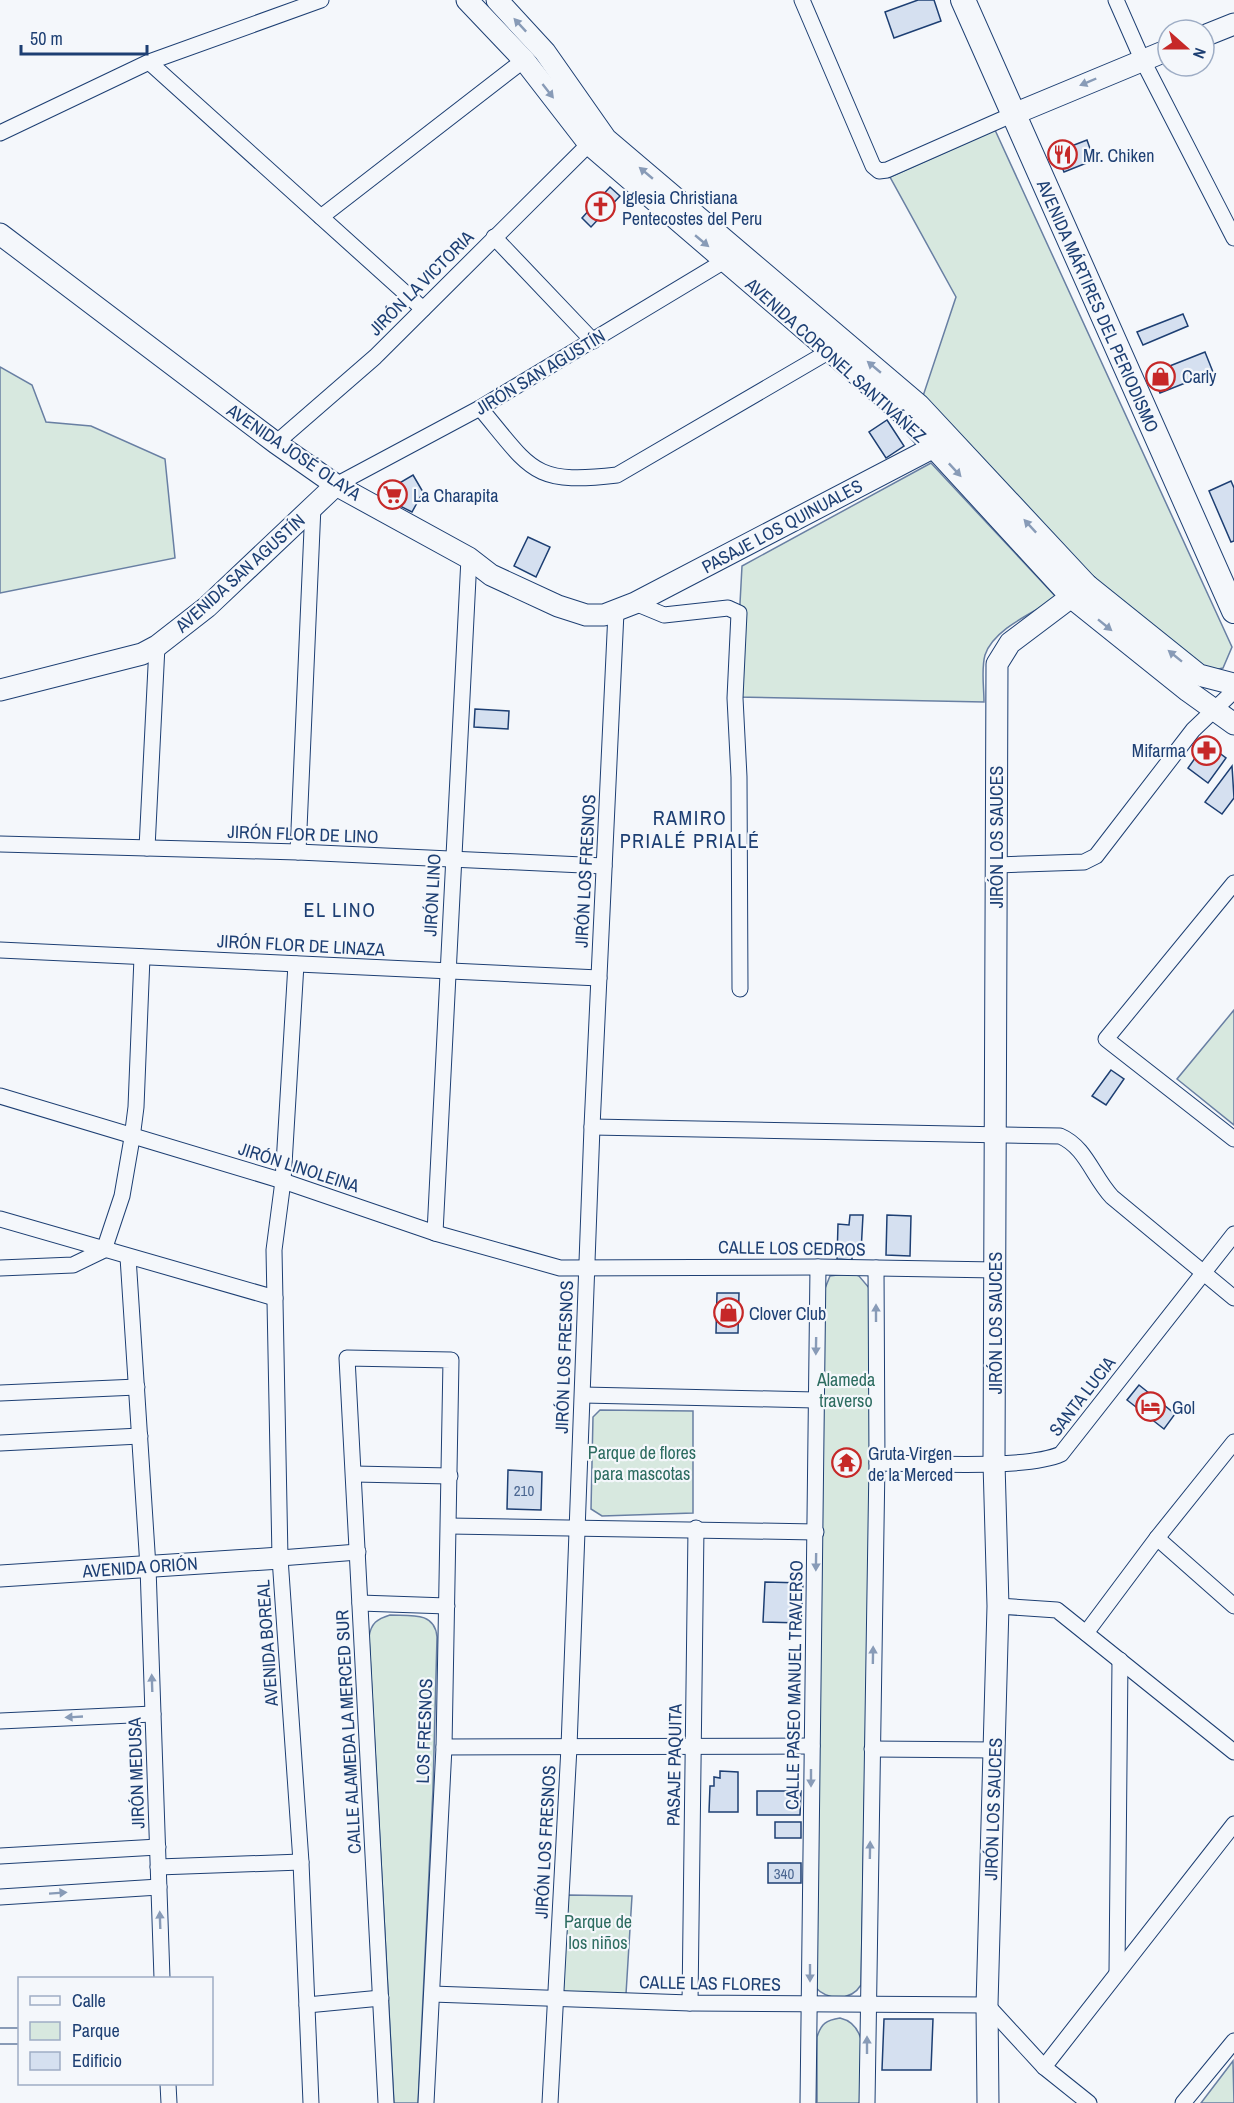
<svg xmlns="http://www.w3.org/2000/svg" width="1234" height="2103" font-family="'Archivo Narrow',sans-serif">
<rect width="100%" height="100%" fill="#f4f7fb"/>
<g fill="#d7e8df" stroke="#687fa3" stroke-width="1.5">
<path d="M995 130 1232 647 1223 668 1205 672 1104 590 922 399 956 297 890 177Z"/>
<path d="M0 367 32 385 46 422 91 426 165 459 175 558 0 593Z"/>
<path d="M931 463 1057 598C1035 612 994 628 985 655 981 669 984 687 984 702L735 697 742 566Z"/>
<path d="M1234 1010V1125L1177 1079Z"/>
<path d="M852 1273 859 1276 870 1289 871 1443 861 1985C851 2001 828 2001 815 1987L824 1291 830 1276Z"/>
<path d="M600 1410 693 1411V1513L602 1516 591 1509 593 1417Z"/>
<path d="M390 1615C409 1616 435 1611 437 1637L433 1789 418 2103H394L369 1637C371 1623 377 1619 390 1615Z"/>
<path d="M568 1895 632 1896 626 1994H563Z"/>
<path d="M840 2018C874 2026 861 2076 861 2103H817V2037C821 2024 826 2020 840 2018Z"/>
<path d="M1233 2061 1234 2103H1201Z"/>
</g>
<g fill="#d5e0f0" stroke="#1d3f73" stroke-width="1.5">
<path d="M918 0H934L941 21 894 38 885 12Z"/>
<path d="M1087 140 1094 160 1064 172 1056 152Z"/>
<path d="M610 187 620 196 591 227 582 218Z"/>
<path d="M1183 314 1188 326 1143 345 1137 332Z"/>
<path d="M1205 352 1213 372 1160 393 1152 373Z"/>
<path d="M887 420 904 446 886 458 869 432Z"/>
<path d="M413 475 423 492 412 512 390 501 389 494 391 488Z"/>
<path d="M1231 481 1234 488V541L1231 542 1209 491Z"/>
<path d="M528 537 550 547 536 577 514 566Z"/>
<path d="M475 709 509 711 508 729 474 727Z"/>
<path d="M1206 743 1226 758 1208 783 1188 768Z"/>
<path d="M1232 766 1234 798 1222 814 1205 802Z"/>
<path d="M1111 1070 1124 1079 1106 1105 1092 1096Z"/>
<path d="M850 1215H863L861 1252H852V1260L837 1259 838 1224 849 1225Z"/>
<path d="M887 1215 911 1216 910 1256 886 1255Z"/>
<path d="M717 1293H739L738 1333H716Z"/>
<path d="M1139 1385 1175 1414 1164 1429 1127 1400Z"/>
<path d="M841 1458H854L853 1469 841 1470Z"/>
<path d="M508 1470 542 1472 541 1510 507 1509Z"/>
<path d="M765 1582 803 1583 801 1623 763 1622Z"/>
<path d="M720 1771 738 1772V1812H709L710 1786H714V1777L720 1778Z"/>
<path d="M757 1791H801L800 1815H757Z"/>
<rect x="775" y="1822" width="26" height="16"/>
<rect x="768" y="1863" width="33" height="20"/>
<path d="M884 2019H933L931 2070H882Z"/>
</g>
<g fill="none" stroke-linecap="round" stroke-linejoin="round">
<defs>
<g id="street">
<path d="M802 0 873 166 879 171 887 170 1014 114"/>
<path d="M1116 0 1142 59 1234 238"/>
<path d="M149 62 423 309"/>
<path d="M0 133 149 62 321 0"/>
<path d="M321 217 524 60"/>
<path d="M494 237 593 341"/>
<path d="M480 408C532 470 532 485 617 475L828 352"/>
<path d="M276 443 375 357 589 144"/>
<path d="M336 485 480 408 731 257"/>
<path d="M635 603 664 615 728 608 739 613 735 698 739 777 740 989"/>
<path d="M0 844 298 852 604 866"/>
<path d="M147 848 157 646"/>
<path d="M298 852 313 506"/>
<path d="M997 865 1084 862 1096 856 1193 730 1234 691"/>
<path d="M1234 883 1106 1039 1234 1139"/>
<path d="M0 950 599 978"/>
<path d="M296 964 283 1181 274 1250 280 1558 301 1862 311 2103"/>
<path d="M0 1096 283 1181 435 1233 560 1268 818 1267 996 1270"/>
<path d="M592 1127 1060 1136C1086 1147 1093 1177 1112 1197L1234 1298"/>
<path d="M0 1219 275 1298"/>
<path d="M435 1233 469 558"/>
<path d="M128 1257 148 1567 162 1978"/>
<path d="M0 1268 73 1265 104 1250 122 1196 132 1138 136 1107 142 957"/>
<path d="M0 1393 137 1387"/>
<path d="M583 1395 815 1400"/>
<path d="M0 1443 140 1436"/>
<path d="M877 1463C919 1463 1026 1470 1061 1454L1234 1234"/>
<path d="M354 1474 450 1476"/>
<path d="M449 1526 816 1532"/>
<path d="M1157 1538 1234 1606"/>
<path d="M280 1558 358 1552"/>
<path d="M360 1603 447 1606"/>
<path d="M998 1606 1057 1610 1234 1752"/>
<path d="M1086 1633 1157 1538 1234 1442"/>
<path d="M0 1721 153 1714"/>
<path d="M444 1747 812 1746"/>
<path d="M872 1749 995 1750"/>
<path d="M0 1856 158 1847"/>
<path d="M158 1867 301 1862"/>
<path d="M0 1897 159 1887"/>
<path d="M1117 1972 1120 1660"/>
<path d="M432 1994 690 2003 987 2005 1044 2067 1089 2103"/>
<path d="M690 2003 696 1528"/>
<path d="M307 2005 381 1998"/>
<path d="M0 2036H20"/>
<path d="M1044 2067 1234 1824"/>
<path d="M168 2084 169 2103"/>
<path d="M386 2103 347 1358 451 1360 444 1747 426 2103"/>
<path d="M550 2103 569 1747 592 1127 616 612"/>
<path d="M808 2103 818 1267"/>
<path d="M867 2103 877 1463 876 1268"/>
<path d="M1183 2103 1234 2041"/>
</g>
<g id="secondary">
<path d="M467 0 524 60 589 144 902 413 1072 598 1188 691 1234 724"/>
<path d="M497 0 545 52 606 139 919 405 1087 585 1199 675 1234 684"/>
<path d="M1204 36 1234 24"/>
<path d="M1014 114 1168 50"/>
<path d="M0 234 276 443 336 485 469 558 491 575 558 606 586 615H604L635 603 934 447 946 437"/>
<path d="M0 690 142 654 157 646 207 607 336 485"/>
<path d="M0 1576 280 1558"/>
<path d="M988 2103 987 2005 998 1606 994 1463 997 664 1010 643 1087 585"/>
</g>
<path id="primary" d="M963 0 1234 611"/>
</defs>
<use href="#street" stroke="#1d3f73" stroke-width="17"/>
<use href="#secondary" stroke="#1d3f73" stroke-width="23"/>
<use href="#primary" stroke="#1d3f73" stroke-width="26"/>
<use href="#street" stroke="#f4f7fb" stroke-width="15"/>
<use href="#secondary" stroke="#f4f7fb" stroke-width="21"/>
<use href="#primary" stroke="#f4f7fb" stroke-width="24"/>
</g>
<defs><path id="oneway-solid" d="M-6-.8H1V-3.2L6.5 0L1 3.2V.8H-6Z" transform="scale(1.5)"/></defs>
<g fill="#889bb7">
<use href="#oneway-solid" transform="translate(520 25) rotate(-133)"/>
<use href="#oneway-solid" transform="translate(1088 82) rotate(157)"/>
<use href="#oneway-solid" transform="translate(548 91) rotate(52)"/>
<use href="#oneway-solid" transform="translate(646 173) rotate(-140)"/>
<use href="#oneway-solid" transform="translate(702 241) rotate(40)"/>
<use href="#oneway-solid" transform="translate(874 367) rotate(-140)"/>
<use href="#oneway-solid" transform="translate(955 470) rotate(47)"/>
<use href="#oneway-solid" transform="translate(1030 526) rotate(-133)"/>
<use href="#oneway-solid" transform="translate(1105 625) rotate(39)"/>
<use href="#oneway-solid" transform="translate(1175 656) rotate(-141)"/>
<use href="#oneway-solid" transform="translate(876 1313) rotate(-90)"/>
<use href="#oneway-solid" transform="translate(816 1346) rotate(91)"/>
<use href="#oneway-solid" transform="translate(816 1562) rotate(91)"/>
<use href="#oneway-solid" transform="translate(873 1655) rotate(-89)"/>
<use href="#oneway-solid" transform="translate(152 1683) rotate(-92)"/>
<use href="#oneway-solid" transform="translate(74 1717) rotate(177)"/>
<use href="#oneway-solid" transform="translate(811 1778) rotate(90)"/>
<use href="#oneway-solid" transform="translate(870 1850) rotate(-89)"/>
<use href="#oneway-solid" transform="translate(58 1893) rotate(-4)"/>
<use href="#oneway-solid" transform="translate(160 1920) rotate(-92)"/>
<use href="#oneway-solid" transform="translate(810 1973) rotate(90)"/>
<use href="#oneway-solid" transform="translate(867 2045) rotate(-90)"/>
</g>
<defs>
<symbol id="restaurant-ring" viewBox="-11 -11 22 22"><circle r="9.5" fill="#f4f7fb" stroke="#c62828" stroke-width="1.5"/><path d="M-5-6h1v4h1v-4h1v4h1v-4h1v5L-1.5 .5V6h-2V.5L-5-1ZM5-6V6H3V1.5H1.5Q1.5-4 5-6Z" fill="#c62828"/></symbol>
<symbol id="church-ring" viewBox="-11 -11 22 22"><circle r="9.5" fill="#f4f7fb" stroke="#c62828" stroke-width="1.5"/><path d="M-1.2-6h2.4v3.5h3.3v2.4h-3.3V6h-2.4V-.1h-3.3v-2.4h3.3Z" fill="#c62828"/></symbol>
<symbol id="shop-ring" viewBox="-11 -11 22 22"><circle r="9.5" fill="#f4f7fb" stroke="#c62828" stroke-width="1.5"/><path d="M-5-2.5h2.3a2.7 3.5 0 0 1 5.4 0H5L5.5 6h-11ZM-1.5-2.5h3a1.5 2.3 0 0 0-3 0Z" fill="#c62828"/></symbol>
<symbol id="supermarket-ring" viewBox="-11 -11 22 22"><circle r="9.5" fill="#f4f7fb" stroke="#c62828" stroke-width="1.5"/><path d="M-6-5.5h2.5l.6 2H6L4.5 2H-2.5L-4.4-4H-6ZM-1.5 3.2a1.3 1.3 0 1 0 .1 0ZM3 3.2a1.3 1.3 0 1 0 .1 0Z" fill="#c62828"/></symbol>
<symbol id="pharmacy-ring" viewBox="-11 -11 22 22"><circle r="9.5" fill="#f4f7fb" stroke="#c62828" stroke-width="1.5"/><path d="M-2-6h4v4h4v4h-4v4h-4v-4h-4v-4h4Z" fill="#c62828"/></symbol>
<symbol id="hotel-ring" viewBox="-11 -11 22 22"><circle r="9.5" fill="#f4f7fb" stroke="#c62828" stroke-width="1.5"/><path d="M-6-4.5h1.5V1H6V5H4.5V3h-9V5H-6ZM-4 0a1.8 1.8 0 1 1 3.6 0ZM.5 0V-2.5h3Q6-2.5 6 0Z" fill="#c62828"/></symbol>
<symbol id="temple-ring" viewBox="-11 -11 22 22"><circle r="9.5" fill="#f4f7fb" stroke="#c62828" stroke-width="1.5"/><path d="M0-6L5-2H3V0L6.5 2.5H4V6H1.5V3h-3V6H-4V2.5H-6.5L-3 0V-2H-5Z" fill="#c62828"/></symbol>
</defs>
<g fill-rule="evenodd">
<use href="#restaurant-ring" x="1046" y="138" width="33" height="33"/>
<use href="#church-ring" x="584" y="190" width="33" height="33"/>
<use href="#shop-ring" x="1144" y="360" width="33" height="33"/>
<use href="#supermarket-ring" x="376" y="478" width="33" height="33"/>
<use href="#pharmacy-ring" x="1190" y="734" width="33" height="33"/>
<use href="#shop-ring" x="712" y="1296" width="33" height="33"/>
<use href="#hotel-ring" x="1134" y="1390" width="33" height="33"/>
<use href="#temple-ring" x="830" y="1446" width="33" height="33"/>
</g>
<g text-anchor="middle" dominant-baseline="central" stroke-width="4.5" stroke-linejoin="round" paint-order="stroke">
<g font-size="15" fill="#4b6792">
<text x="524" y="1490">210</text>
<text x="784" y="1873">340</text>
</g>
<g font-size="18" fill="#1d3f73" stroke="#f4f7fb" text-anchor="start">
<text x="1083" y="155">Mr. Chiken</text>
<text x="622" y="197">Iglesia Christiana<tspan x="622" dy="21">Pentecostes del Peru</tspan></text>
<text x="1182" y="376">Carly</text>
<text x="413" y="495">La Charapita</text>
<text x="1186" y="750" text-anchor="end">Mifarma</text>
<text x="749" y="1313">Clover Club</text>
<text x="1172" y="1407">Gol</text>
<text x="868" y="1453">Gruta Virgen<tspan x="868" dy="21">de la Merced</tspan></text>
</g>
<g font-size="18" fill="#1d3f73" stroke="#f4f7fb">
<text transform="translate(421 283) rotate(-45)">JIRÓN LA VICTORIA</text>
<text transform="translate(1098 306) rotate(66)">AVENIDA MÁRTIRES DEL PERIODISMO</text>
<text transform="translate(836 360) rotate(42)">AVENIDA CORONEL SANTIVÁÑEZ</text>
<text transform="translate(540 372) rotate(-31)">JIRÓN SAN AGUSTÍN</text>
<text transform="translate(294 452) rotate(34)">AVENIDA JOSÉ OLAYA</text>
<text transform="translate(782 526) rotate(-28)">PASAJE LOS QUINUALES</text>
<text transform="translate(240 573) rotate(-42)">AVENIDA SAN AGUSTÍN</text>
<text transform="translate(303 834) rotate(2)">JIRÓN FLOR DE LINO</text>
<text transform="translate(996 837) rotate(-90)">JIRÓN LOS SAUCES</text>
<text transform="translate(585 871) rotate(-87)">JIRÓN LOS FRESNOS</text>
<text transform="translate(432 895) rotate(-87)">JIRÓN LINO</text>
<text transform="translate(301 945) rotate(3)">JIRÓN FLOR DE LINAZA</text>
<text transform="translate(299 1167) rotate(18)">JIRÓN LINOLEINA</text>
<text transform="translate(792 1248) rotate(1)">CALLE LOS CEDROS</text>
<text transform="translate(995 1323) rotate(-90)">JIRÓN LOS SAUCES</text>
<text transform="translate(564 1357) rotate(-88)">JIRÓN LOS FRESNOS</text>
<text transform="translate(1082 1396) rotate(-52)">SANTA LUCIA</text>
<text transform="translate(140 1567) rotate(-4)">AVENIDA ORIÓN</text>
<text transform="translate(267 1643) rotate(-94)">AVENIDA BOREAL</text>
<text transform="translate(794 1685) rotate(-89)">CALLE PASEO MANUEL TRAVERSO</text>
<text transform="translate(424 1731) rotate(-88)">LOS FRESNOS</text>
<text transform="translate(348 1732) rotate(-93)">CALLE ALAMEDA LA MERCED SUR</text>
<text transform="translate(674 1765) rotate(-89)">PASAJE PAQUITA</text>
<text transform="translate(136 1773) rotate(-92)">JIRÓN MEDUSA</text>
<text transform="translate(993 1809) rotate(-88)">JIRÓN LOS SAUCES</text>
<text transform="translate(545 1842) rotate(-87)">JIRÓN LOS FRESNOS</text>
<text transform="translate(710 1983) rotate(1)">CALLE LAS FLORES</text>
</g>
<g font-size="18" fill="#2c6c60" stroke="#f4f7fb">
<text x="846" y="1379">Alameda<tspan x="846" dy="21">traverso</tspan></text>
<text x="642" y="1452">Parque de flores<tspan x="642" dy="21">para mascotas</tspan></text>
<text x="598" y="1921">Parque de<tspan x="598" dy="21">los niños</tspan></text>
</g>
<g font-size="20" letter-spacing="1.5" fill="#1d3f73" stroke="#f4f7fb">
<text x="690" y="817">RAMIRO<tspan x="690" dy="23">PRIALÉ PRIALÉ</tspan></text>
<text x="340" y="909">EL LINO</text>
</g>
</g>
<rect x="18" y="1977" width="195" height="108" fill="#f4f7fb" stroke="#9eadc5" stroke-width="1.5"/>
<rect x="30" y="1996" width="30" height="9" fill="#f4f7fb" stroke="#9eadc5" stroke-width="1.5"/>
<text x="72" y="2007" font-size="18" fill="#1d3f73">Calle</text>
<rect x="30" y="2022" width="30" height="18" fill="#d7e8df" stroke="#9eadc5" stroke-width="1.5"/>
<text x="72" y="2037" font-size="18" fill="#1d3f73">Parque</text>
<rect x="30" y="2052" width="30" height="18" fill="#d5e0f0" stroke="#9eadc5" stroke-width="1.5"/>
<text x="72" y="2067" font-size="18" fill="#1d3f73">Edificio</text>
<g transform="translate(1186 48) rotate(111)"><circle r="28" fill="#f4f7fb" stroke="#9eadc5" stroke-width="1.5"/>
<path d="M0-4.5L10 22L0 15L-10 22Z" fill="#c62828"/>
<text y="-9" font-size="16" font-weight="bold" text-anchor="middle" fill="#1d3f73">N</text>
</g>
<path d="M21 45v9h126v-9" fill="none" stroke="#1d3f73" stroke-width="3"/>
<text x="30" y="45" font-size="18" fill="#1d3f73" stroke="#f4f7fb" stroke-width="4.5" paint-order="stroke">50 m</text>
</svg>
